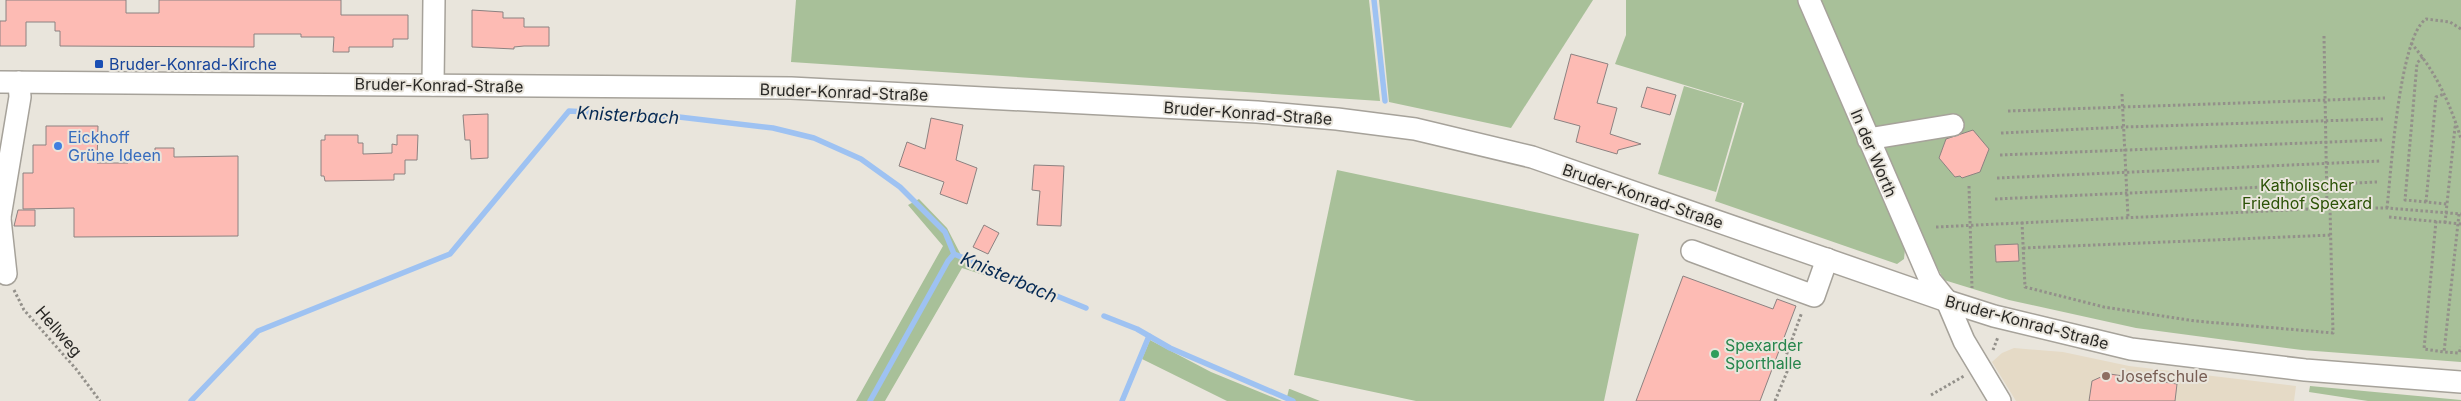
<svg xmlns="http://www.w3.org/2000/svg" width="2461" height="401" font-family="Inter,sans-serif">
<rect width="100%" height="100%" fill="#e9e5dc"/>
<path fill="#e5dac6" d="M2014 348 2063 352 2129 366 2296 386 2294 401H2016L1992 362 2002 353Z"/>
<g fill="#a8c099">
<path d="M796 0H1369L1380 101 791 62Z"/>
<path d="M1379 0H1593L1511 128 1389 102Z"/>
<path d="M1626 0H1799L1905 249 1904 259 1897 264 1715 201 1744 103 1615 64 1626 35Z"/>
<path d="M1821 0H2461V362L2302 350 2136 328 2009 300 1944 280 1920 236Z"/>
<path d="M1684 86 1742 103 1716 192 1658 174Z"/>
<path d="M1337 170 1639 234 1604 401H1416L1294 375Z"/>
<path d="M919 199 947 228 962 257 997 270 993 278 962 268 885 401H856L943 246 908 205Z"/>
<path d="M1150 340 1211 372 1282 401H1227L1142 359Z"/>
<path d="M2310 386 2461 400V401H2368L2309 392Z"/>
<path d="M1289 389H1290L1320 401H1286Z"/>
</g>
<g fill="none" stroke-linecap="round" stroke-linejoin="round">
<g stroke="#9ec2f2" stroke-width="5.5">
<path d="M1374 0 1385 101"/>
<path d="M1104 316 1137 329 1170 348 1293 401"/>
<path d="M191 401 258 331 450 254 569 111 679 117 773 128 814 138 861 159 900 187 945 232 954 254 1086 308"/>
<path d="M870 401 948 261 954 254"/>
<path d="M1122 401 1149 336"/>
</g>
</g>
<g fill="#fdbbb4" stroke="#8c8281">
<path d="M6 0H126V13H159V0H341V15H408V39H393V47H349V52H333L334 37H301V34H254V47L60 46V31H55V22H26V46H0V21H6Z"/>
<path d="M472 10 503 12V18H524V27H549V46H524L514 47V49L472 47Z"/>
<path d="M1571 54 1608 64 1597 103 1617 108 1610 134 1641 144 1618 150 1617 154 1576 142 1580 126 1554 119Z"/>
<path d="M1647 87 1676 95 1670 115 1641 107Z"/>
<path d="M488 114V158L471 159 470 140H465L463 115Z"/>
<path d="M931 118 963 125 956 160 977 168 967 204 940 194 944 182 899 166 907 142 925 149Z"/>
<path d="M46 126H98L97 163H128V157H155V148H174V157L238 156V236L74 237V208L23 209V173H33V145H46Z"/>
<path d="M1973 130 1989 149 1980 172 1962 178 1960 176 1955 177 1939 158 1946 139Z"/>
<path d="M325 135H358V143H363V154L392 153V144L397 145V135H418L417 160H405V174H394V180L325 181 324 176H321V140H325Z"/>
<path d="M1034 165 1064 166 1061 226 1037 225 1040 191 1032 190Z"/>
<path d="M18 210H35V226H14Z"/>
<path d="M984 225 999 233 988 254 973 247Z"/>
<path d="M2018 244 2019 261 1996 262 1995 245Z"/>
<path d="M1683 276 1773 309 1777 299 1796 306 1760 401H1636Z"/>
<path d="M2103 373 2177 384 2175 401H2089L2092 381 2103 376Z"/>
</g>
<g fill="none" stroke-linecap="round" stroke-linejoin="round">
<defs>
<g id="minor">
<path d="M1809 0 1930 280 1947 301 1964 341 2000 401"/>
<path d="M0 82 791 88 1257 112 1337 119 1415 129 1532 157 1947 301 1994 316 2131 349 2305 370 2461 382"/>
<path d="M433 85 434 0"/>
<path d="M1868 139 1953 125"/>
<path d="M0 217 20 97 19 82"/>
<path d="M0 219 6 274"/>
<path d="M1692 251 1814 296 1827 259"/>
</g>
</defs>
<use href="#minor" stroke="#a6a29a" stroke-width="24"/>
<g stroke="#93908a" stroke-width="3" stroke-dasharray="2.5 2.5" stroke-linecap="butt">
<path d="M2324 36 2327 208"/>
<path d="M2411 43C2436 72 2450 103 2461 139"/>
<path d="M2423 57 2417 63 2405 200 2447 204"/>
<path d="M2122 94 2128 217"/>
<path d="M2008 111 2385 98"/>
<path d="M2001 133 2124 127 2383 119"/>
<path d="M2000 155 2382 140"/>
<path d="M1997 178 2381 161"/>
<path d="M1969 186 1972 288"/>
<path d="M1995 199 2377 182"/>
<path d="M2426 202 2436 97 2444 94"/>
<path d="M2387 208C2391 173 2399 37 2426 19L2450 22 2461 29"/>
<path d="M2459 214 2444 352 2459 353 2461 347"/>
<path d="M2389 217 2461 224"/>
<path d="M2436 221 2424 349 2444 352"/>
<path d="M2022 222 2025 287 2104 307 2195 321 2333 333 2330 208"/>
<path d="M2445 223 2455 127 2457 126"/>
<path d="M1936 227 2330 208H2387L2461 214"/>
<path d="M2023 248 2332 235"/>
<path d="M14 290 24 310 76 369 100 401"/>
<path d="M1993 350 1998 337"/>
<path d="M1931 395 1964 376"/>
<path d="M1775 401 1789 367 1786 356 1802 312"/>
</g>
<use href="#minor" stroke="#fff" stroke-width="21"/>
</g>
<rect fill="#1a4fb4" stroke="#e9e5dc" stroke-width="2" x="94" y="59" width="10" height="10" rx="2.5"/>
<circle fill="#3f7fe0" stroke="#e9e5dc" stroke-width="2" cx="58" cy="146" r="5"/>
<circle fill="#2e9e5b" stroke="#e9e5dc" stroke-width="2" cx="1715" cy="354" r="5"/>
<circle fill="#8d6e63" stroke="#e9e5dc" stroke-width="2" cx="2106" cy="376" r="5"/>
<g text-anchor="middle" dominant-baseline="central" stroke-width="4" stroke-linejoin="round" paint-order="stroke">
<g font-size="16" fill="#164399" stroke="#e9e5dc" text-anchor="start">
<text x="109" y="64">Bruder-Konrad-Kirche</text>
</g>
<g font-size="16" fill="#2a2926" stroke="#e9e5dc">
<text transform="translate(439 85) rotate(1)">Bruder-Konrad-Straße</text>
<text transform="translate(844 92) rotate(2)">Bruder-Konrad-Straße</text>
<text transform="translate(1248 113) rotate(4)">Bruder-Konrad-Straße</text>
<text transform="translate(1874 153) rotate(67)">In der Worth</text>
<text transform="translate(1643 196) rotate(19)">Bruder-Konrad-Straße</text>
<text transform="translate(2027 322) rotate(15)">Bruder-Konrad-Straße</text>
<text transform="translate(59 331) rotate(49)">Hellweg</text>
</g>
<g font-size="16" fill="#366cbe" stroke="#e9e5dc" text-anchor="start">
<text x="68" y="137">Eickhoff<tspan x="68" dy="18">Grüne Ideen</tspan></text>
</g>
<g font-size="16" fill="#2c5206" stroke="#e9e5dc">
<text x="2307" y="185">Katholischer<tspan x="2307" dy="18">Friedhof Spexard</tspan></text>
</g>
<g font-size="16" fill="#27864d" stroke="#e9e5dc" text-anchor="start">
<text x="1725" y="345">Spexarder<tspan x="1725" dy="18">Sporthalle</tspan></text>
</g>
<g font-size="16" fill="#785e54" stroke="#e9e5dc" text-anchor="start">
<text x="2116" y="376">Josefschule</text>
</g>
<g font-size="18" font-style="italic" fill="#052953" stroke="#e9e5dc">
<text transform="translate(628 115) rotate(3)">Knisterbach</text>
<text transform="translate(1009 277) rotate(23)">Knisterbach</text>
</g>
</g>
</svg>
